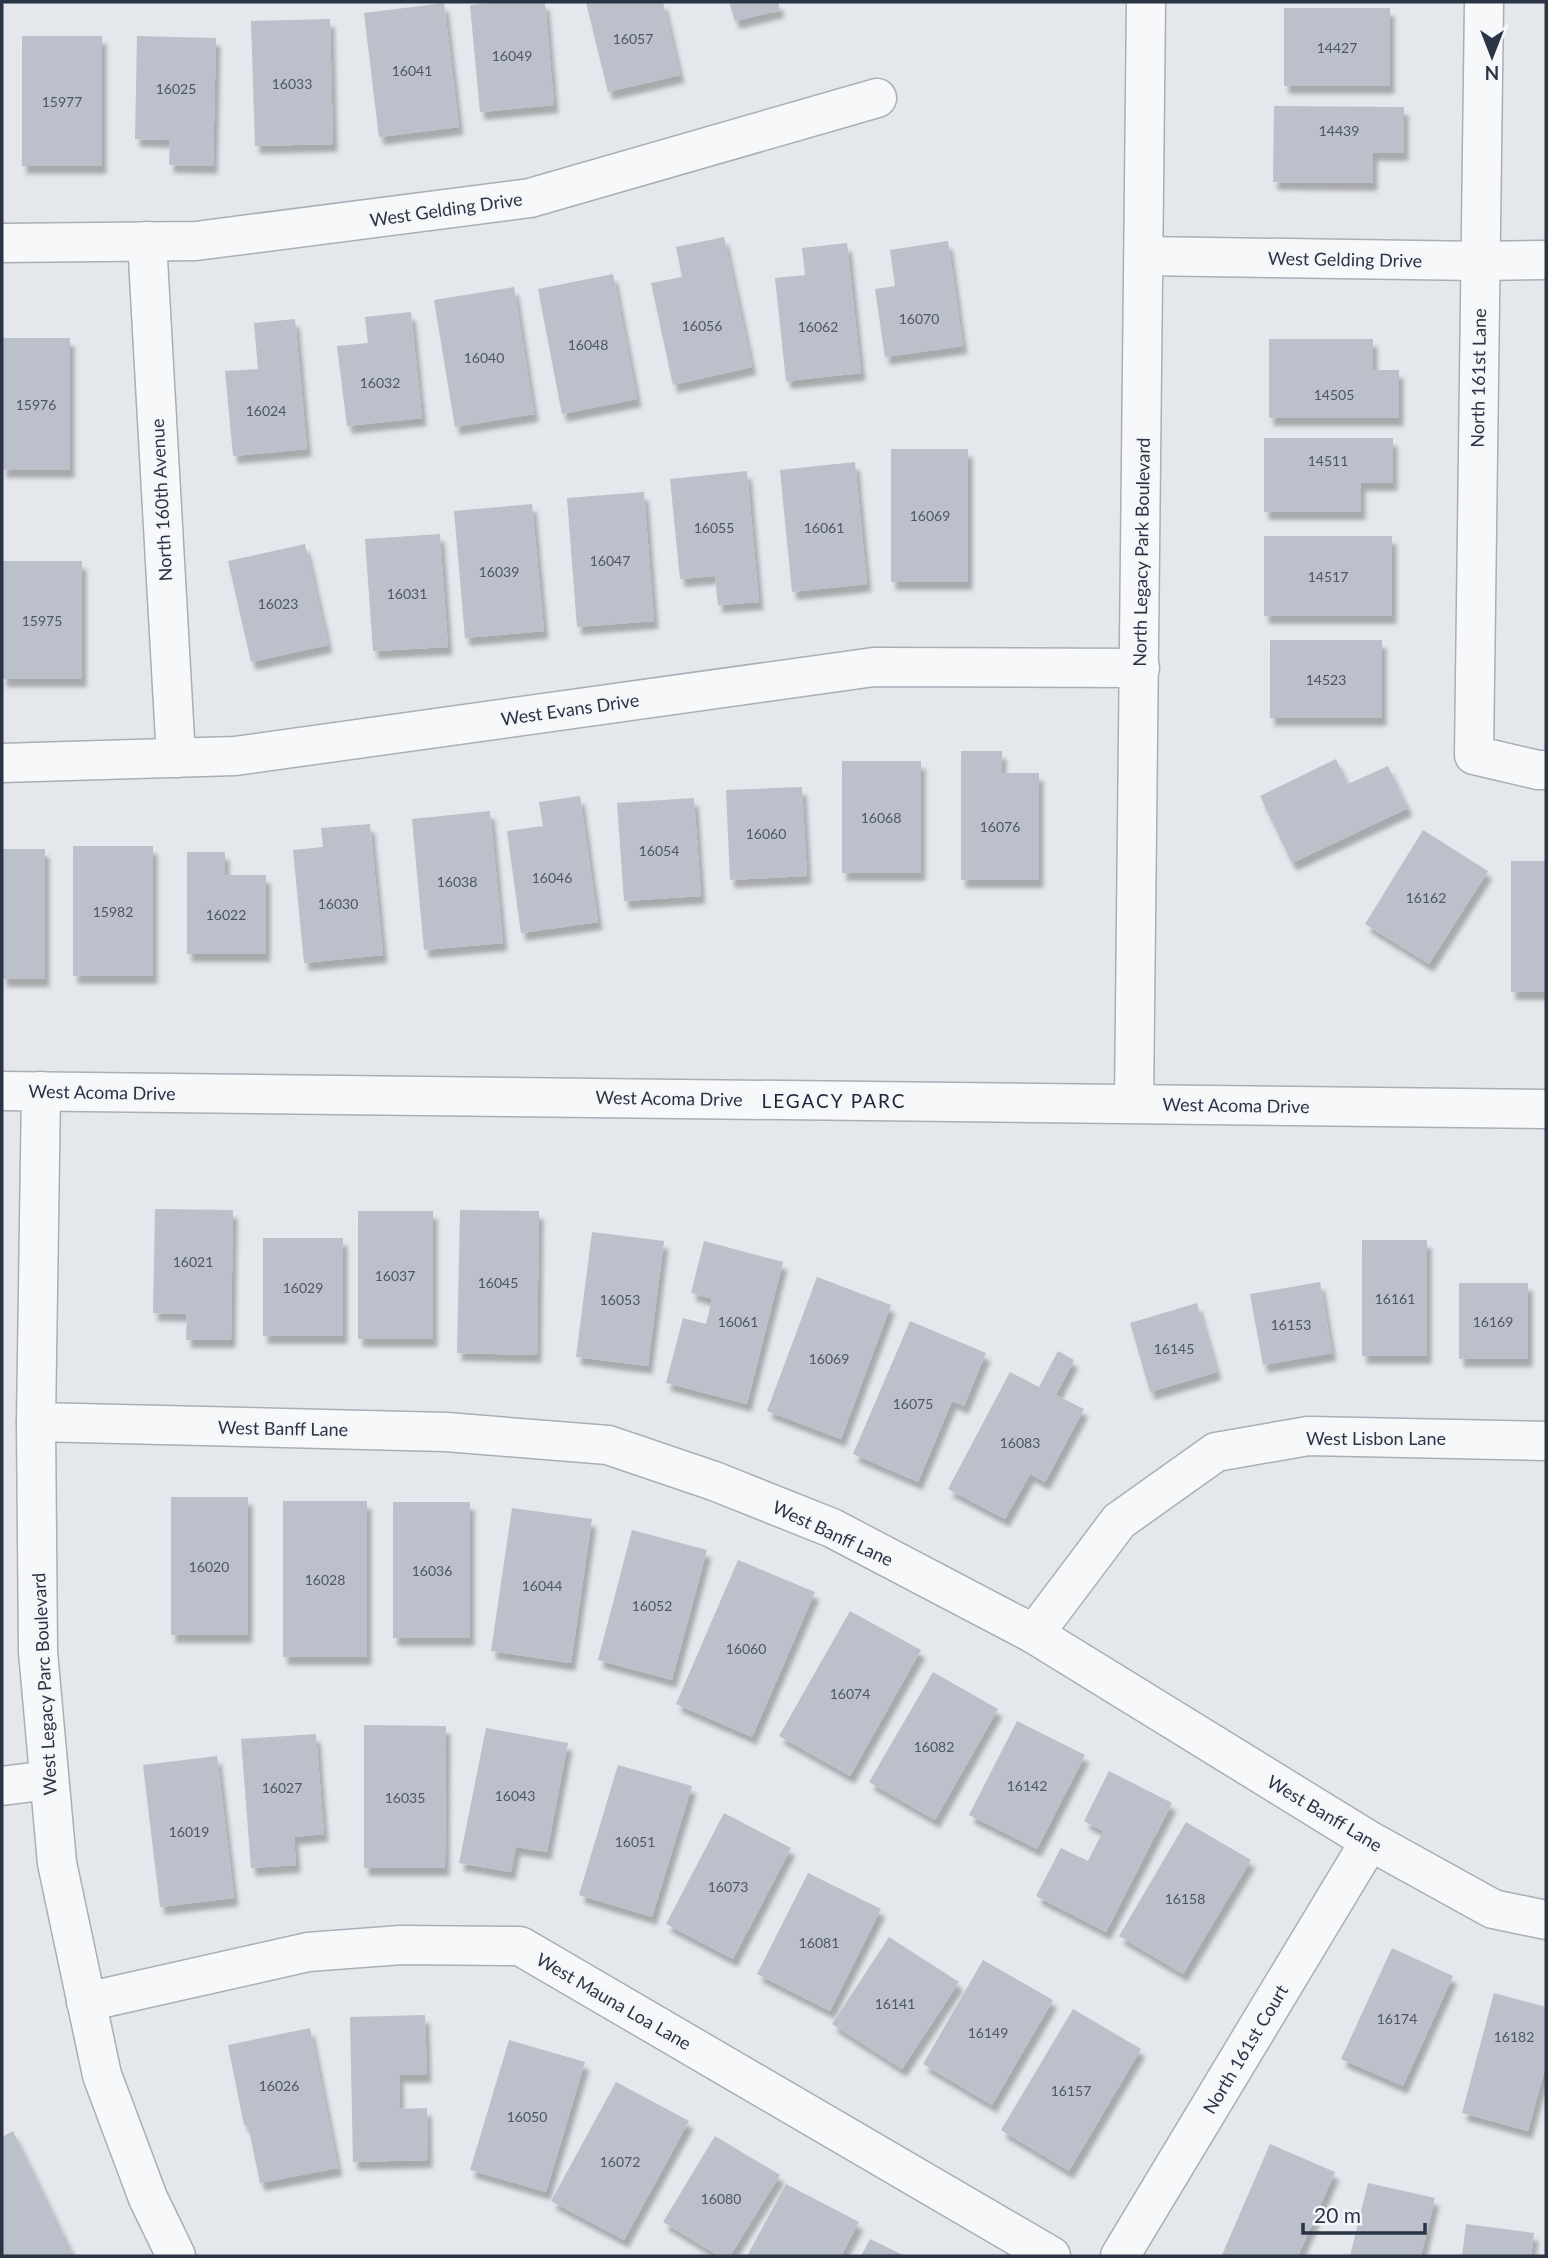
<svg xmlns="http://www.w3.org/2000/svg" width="1548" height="2258" font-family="Lato,sans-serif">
<defs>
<filter id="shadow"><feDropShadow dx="4.5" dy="8" stdDeviation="2" flood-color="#0004"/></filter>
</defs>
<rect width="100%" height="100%" fill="#e4e7ec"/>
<g fill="#bbc0ca" filter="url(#shadow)">
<path d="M505 2H545L554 105 480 112 470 5Z"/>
<path d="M586 2H663L680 75 608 92Z"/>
<path d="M729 2H778L780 10 735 21Z"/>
<path d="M444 3 459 127 379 137 364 13Z"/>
<rect x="1284" y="8" width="106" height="78"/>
<path d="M330 19 333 144 255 146 251 21Z"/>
<rect x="22" y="36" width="80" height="130"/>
<path d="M137 36 216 38 213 166 169 165 170 140 135 139Z"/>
<path d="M1274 106 1404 107V153H1373V183L1273 182Z"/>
<path d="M724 237 752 367 673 385 651 283 682 277 676 247Z"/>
<path d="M948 241 963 346 885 357 875 289 895 286 890 250Z"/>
<path d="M847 243 861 373 786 381 775 278 805 275 802 248Z"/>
<path d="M613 274 637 399 562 414 538 289Z"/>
<path d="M514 287 534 414 455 427 434 300Z"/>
<path d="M411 312 422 418 347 426 337 346 368 343 365 317Z"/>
<path d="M295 319 307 449 233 456 225 371 258 369 254 323Z"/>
<rect x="2" y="338" width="68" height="132"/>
<path d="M1269 339H1373V370H1399V418H1269Z"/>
<path d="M1264 438H1393V483H1361V512H1264Z"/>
<rect x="891" y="449" width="77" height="133"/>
<path d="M855 462 867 584 792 592 780 470Z"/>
<path d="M747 471 759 602 718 605 715 576 680 579 670 479Z"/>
<path d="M644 492 654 621 577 627 567 498Z"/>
<path d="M532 504 544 631 465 638 454 511Z"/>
<path d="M440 534 448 647 373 651 365 539Z"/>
<rect x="1264" y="536" width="128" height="80"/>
<path d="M305 544 328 645 251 662 228 561Z"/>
<rect x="2" y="561" width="80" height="118"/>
<rect x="1270" y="640" width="112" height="78"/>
<path d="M961 751H1002V773H1039V880H961Z"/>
<path d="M1336 759 1348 784 1388 766 1408 808 1292 863 1260 796Z"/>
<rect x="842" y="761" width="79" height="112"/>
<path d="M802 787 807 876 730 880 726 790Z"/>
<path d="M580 796 598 922 521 933 507 831 543 826 539 802Z"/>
<path d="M694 798 701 896 624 901 617 803Z"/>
<path d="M490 811 503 943 424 950 412 819Z"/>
<path d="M370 824 383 955 304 963 293 850 323 847 321 828Z"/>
<path d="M1423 830 1488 871 1429 964 1365 924Z"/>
<rect x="73" y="846" width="80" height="130"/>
<rect x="2" y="849" width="43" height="130"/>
<path d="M187 852H225V875H266V954H187Z"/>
<rect x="1511" y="861" width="35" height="131"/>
<path d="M155 1209 233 1210 231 1340H186L187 1314 153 1313Z"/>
<path d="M460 1210 539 1211 537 1355 457 1353Z"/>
<rect x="358" y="1211" width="75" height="128"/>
<path d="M592 1232 664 1241 648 1366 576 1357Z"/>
<rect x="263" y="1238" width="80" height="98"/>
<rect x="1362" y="1240" width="65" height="116"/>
<path d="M704 1241 783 1262 747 1404 666 1383 683 1318 706 1324 712 1299 691 1293Z"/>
<path d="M817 1277 891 1305 841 1439 767 1411Z"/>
<path d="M1320 1282 1332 1353 1263 1365 1250 1294Z"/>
<rect x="1459" y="1283" width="69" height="76"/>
<path d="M1197 1303 1217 1372 1150 1392 1130 1323Z"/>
<path d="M910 1321 986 1353 964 1406 952 1401 918 1482 853 1454Z"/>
<path d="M1058 1351 1074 1360 1056 1395 1084 1409 1045 1482 1030 1474 1005 1519 948 1489 1010 1372 1039 1387Z"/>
<rect x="171" y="1497" width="77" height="138"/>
<rect x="283" y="1501" width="84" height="156"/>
<rect x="393" y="1502" width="77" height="136"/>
<path d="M512 1508 592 1519 571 1663 491 1651Z"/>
<path d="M632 1530 707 1550 672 1680 598 1660Z"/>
<path d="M738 1560 815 1592 752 1737 676 1704Z"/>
<path d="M850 1611 921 1650 850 1776 779 1736Z"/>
<path d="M933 1672 998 1709 935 1820 869 1782Z"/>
<path d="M1017 1721 1085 1755 1037 1849 969 1815Z"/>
<path d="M364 1725 446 1726 445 1868H364Z"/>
<path d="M486 1728 568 1743 547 1852 516 1847 511 1872 459 1863Z"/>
<path d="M316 1734 324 1834 294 1837 296 1865 251 1868 241 1739Z"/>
<path d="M217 1756 234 1898 160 1907 143 1765Z"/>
<path d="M618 1765 692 1786 652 1917 579 1895Z"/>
<path d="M1109 1771 1172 1803 1106 1932 1036 1896 1061 1848 1088 1861 1103 1831 1084 1821Z"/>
<path d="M724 1813 791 1848 733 1959 666 1924Z"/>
<path d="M1186 1822 1251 1860 1183 1974 1119 1936Z"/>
<path d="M808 1873 881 1909 830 2011 757 1974Z"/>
<path d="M889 1937 959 1982 902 2069 832 2024Z"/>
<path d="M1392 1948 1453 1976 1403 2086 1341 2059Z"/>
<path d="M983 1960 1053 2000 992 2105 923 2064Z"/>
<path d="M1494 1993 1546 2007V2065L1528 2131 1462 2113Z"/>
<path d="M1073 2009 1141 2049 1069 2171 1001 2130Z"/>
<path d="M425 2015 427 2075H399L400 2109 427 2108 428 2160 353 2162 350 2017Z"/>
<path d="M310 2028 338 2168 260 2183 248 2125H244L228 2045Z"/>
<path d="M509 2040 585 2062 546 2192 470 2170Z"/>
<path d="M616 2082 689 2121 624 2240 551 2201Z"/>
<path d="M13 2131 74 2256H2V2137Z"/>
<path d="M715 2136 780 2175 730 2256H719L663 2222Z"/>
<path d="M1270 2144 1335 2172 1298 2256H1224L1222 2255Z"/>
<path d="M1368 2183 1435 2198 1421 2256H1350Z"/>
<path d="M786 2184 859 2222 841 2256H747Z"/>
<path d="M1466 2224 1534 2233 1531 2256H1462Z"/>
<path d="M870 2239 905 2256H861Z"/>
</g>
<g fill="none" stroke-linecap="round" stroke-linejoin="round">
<defs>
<g id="minor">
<path d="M1484 2 1474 755 1538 770H1546"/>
<path d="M147 241 176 758"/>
<path d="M2 243 196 241 530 198 877 98"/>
<path d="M1144 256 1480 261 1546 260"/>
<path d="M2 763 235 756 874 667 1140 668"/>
<path d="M36 1422 446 1432 608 1445 714 1481 832 1528 1034 1634 1370 1841 1493 1909 1546 1920"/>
<path d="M1034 1634 1119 1521 1216 1452 1308 1436 1546 1441"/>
<path d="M2 1786 49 1780"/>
<path d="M86 2002 308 1952 401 1945 520 1946 1051 2256"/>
<path d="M1120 2256 1370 1841"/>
</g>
<g id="tertiary">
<path d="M2 1091 1546 1109"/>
<path d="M41 1091 36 1422 38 1652 57 1863 102 2075 148 2198 176 2256"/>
<path d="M1134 1103 1146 2"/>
</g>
</defs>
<use href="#minor" stroke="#a9aeb7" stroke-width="41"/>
<use href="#tertiary" stroke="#a9aeb7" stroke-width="41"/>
<use href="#minor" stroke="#f7f8fa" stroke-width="38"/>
<use href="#tertiary" stroke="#f7f8fa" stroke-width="38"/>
</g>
<g text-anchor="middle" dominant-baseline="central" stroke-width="5" stroke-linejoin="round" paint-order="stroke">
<g font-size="14" fill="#4f5766">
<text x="633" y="38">16057</text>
<text x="1337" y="47">14427</text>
<text x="512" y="55">16049</text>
<text x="412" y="70">16041</text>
<text x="292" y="83">16033</text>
<text x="176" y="88">16025</text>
<text x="62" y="101">15977</text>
<text x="1339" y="130">14439</text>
<text x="919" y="318">16070</text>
<text x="702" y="325">16056</text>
<text x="818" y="326">16062</text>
<text x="588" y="344">16048</text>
<text x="484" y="357">16040</text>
<text x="380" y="382">16032</text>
<text x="1334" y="394">14505</text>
<text x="36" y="404">15976</text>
<text x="266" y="410">16024</text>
<text x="1328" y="460">14511</text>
<text x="930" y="515">16069</text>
<text x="714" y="527">16055</text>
<text x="824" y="527">16061</text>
<text x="610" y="560">16047</text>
<text x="499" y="571">16039</text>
<text x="1328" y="576">14517</text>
<text x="407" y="593">16031</text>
<text x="278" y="603">16023</text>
<text x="42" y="620">15975</text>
<text x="1326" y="679">14523</text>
<text x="881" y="817">16068</text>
<text x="1000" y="826">16076</text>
<text x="766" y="833">16060</text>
<text x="659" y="850">16054</text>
<text x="552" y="877">16046</text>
<text x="457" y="881">16038</text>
<text x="1426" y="897">16162</text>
<text x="338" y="903">16030</text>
<text x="113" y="911">15982</text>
<text x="226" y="914">16022</text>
<text x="193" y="1261">16021</text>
<text x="395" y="1275">16037</text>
<text x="498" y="1282">16045</text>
<text x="303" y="1287">16029</text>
<text x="1395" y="1298">16161</text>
<text x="620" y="1299">16053</text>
<text x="738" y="1321">16061</text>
<text x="1493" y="1321">16169</text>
<text x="1291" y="1324">16153</text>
<text x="1174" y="1348">16145</text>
<text x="829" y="1358">16069</text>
<text x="913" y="1403">16075</text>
<text x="1020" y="1442">16083</text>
<text x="209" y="1566">16020</text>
<text x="432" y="1570">16036</text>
<text x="325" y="1579">16028</text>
<text x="542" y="1585">16044</text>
<text x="652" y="1605">16052</text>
<text x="746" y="1648">16060</text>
<text x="850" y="1693">16074</text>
<text x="934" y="1746">16082</text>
<text x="1027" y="1785">16142</text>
<text x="282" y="1787">16027</text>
<text x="515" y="1795">16043</text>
<text x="405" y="1797">16035</text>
<text x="189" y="1831">16019</text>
<text x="635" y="1841">16051</text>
<text x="728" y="1886">16073</text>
<text x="1185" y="1898">16158</text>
<text x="819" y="1942">16081</text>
<text x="895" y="2003">16141</text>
<text x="1397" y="2018">16174</text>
<text x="988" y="2032">16149</text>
<text x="1514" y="2036">16182</text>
<text x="279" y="2085">16026</text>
<text x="1071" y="2090">16157</text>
<text x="527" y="2116">16050</text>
<text x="620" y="2161">16072</text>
<text x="721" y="2198">16080</text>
</g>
<g font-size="18" fill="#2b3445" stroke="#f4f6f9">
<text transform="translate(446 209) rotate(-8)">West Gelding Drive</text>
<text transform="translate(1345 259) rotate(1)">West Gelding Drive</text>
<text transform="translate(1478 378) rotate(-89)">North 161st Lane</text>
<text transform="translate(161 500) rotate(-93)">North 160th Avenue</text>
<text transform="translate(1141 552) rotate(-89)">North Legacy Park Boulevard</text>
<text transform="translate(570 709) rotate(-8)">West Evans Drive</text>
<text transform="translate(102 1092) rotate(1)">West Acoma Drive</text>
<text transform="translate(669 1098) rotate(1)">West Acoma Drive</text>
<text transform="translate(1236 1105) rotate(1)">West Acoma Drive</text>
<text transform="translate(283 1428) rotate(1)">West Banff Lane</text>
<text x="1376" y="1438">West Lisbon Lane</text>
<text transform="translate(833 1533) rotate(25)">West Banff Lane</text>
<text transform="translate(44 1684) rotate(-93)">West Legacy Parc Boulevard</text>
<text transform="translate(1325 1813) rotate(31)">West Banff Lane</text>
<text transform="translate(614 2001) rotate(30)">West Mauna Loa Lane</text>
<text transform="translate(1245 2049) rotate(-59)">North 161st Court</text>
</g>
<g font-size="19" letter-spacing="2" fill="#1d2536" stroke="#f4f6f9">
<text x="834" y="1100">LEGACY PARC</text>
</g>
</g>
<rect width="1548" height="2258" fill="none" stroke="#2b3445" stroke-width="7"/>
<g transform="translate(1492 56) rotate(180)" stroke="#f4f6f9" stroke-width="5" paint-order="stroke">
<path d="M0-5L12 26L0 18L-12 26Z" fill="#2b3445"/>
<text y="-10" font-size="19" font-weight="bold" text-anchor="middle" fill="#2b3445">N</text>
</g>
<path d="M1303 2223v10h122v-10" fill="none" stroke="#2b3445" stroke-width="3.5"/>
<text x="1314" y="2223" font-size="21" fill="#2b3445" stroke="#f4f6f9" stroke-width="5" paint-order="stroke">20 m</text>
</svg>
